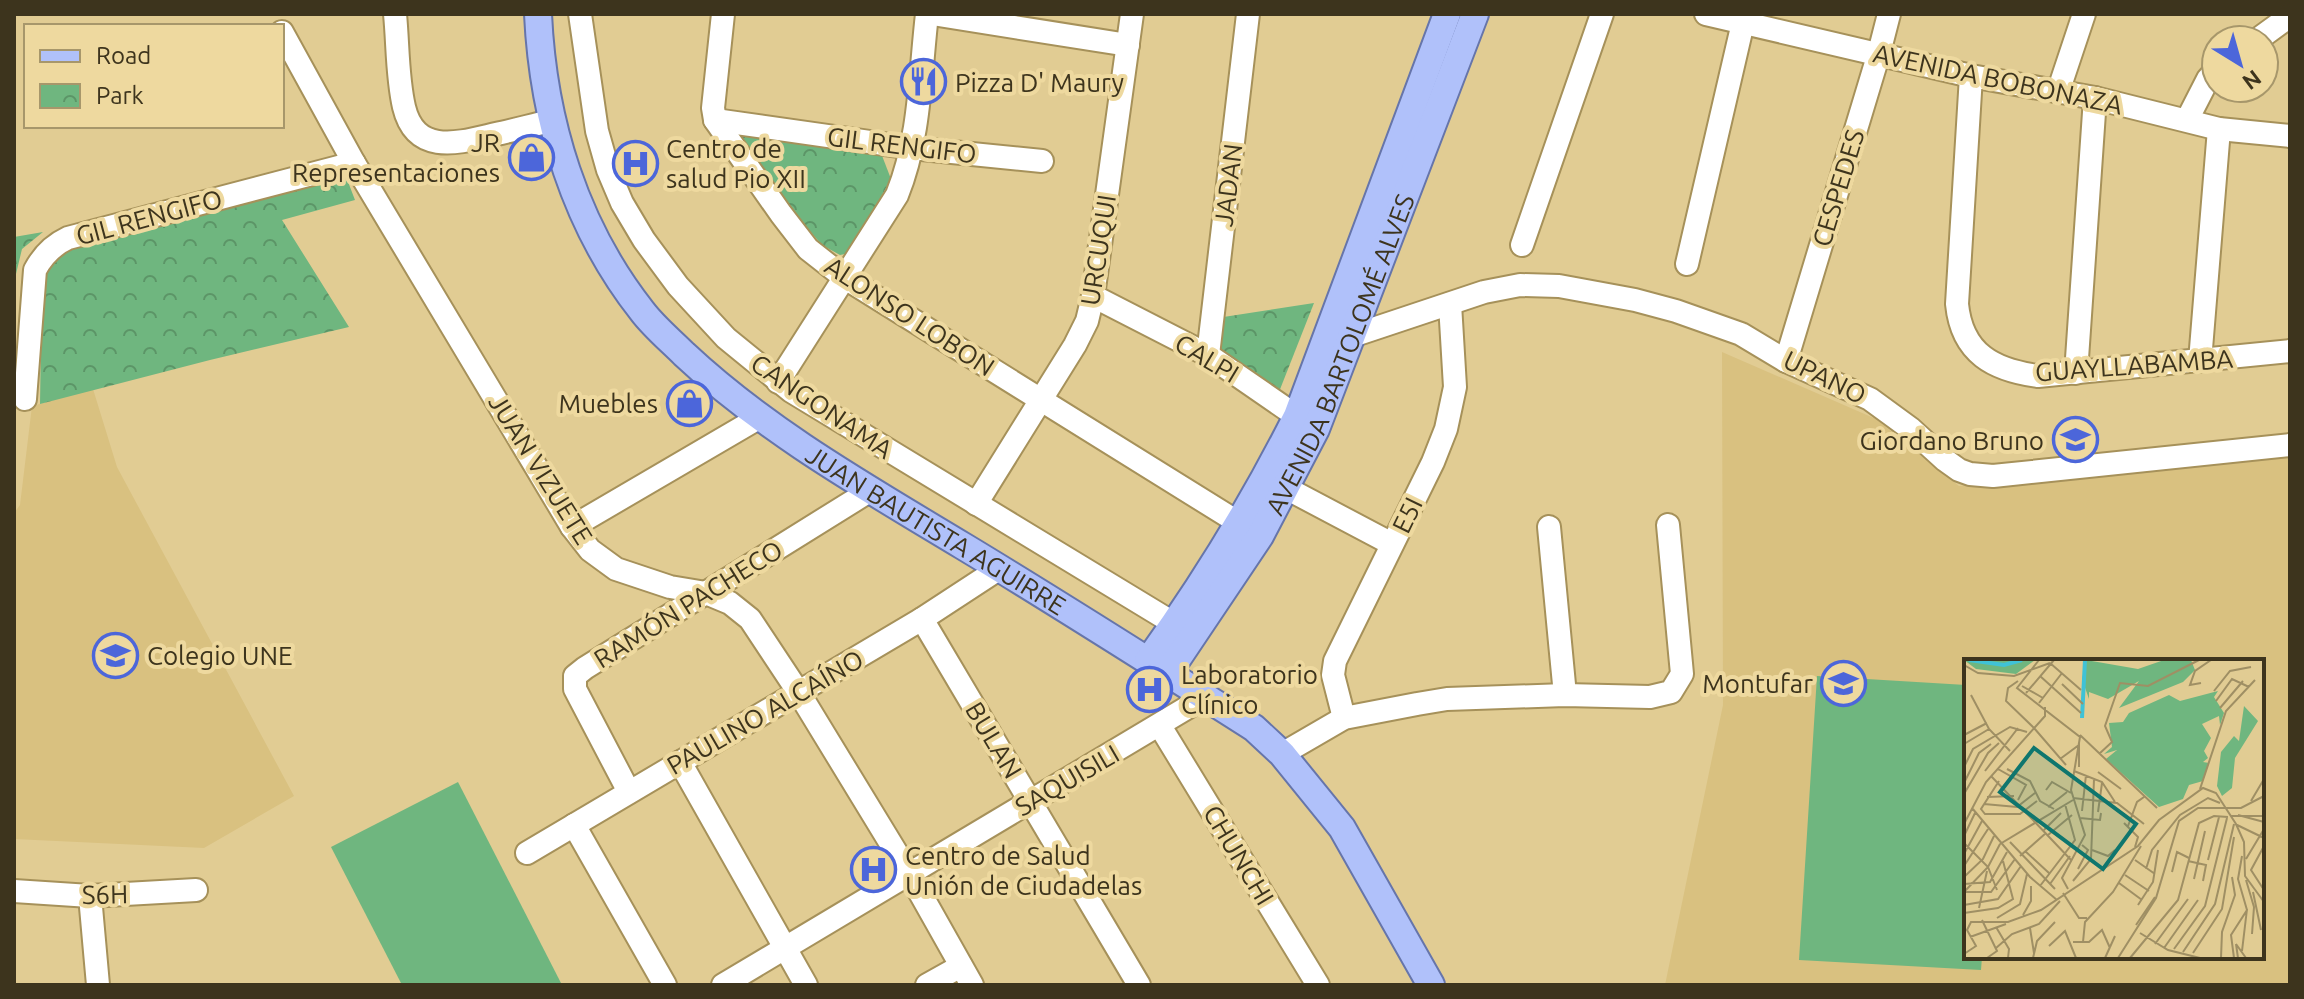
<svg xmlns="http://www.w3.org/2000/svg" width="2304" height="999" font-family="Ubuntu,sans-serif">
<defs>
<pattern id="park-crowns" width="20" height="18" patternUnits="userSpaceOnUse" patternTransform="scale(2)"><rect width="20" height="18" fill="#6fb67f"/><path d="M2 6a3 3 0 1 1 6 0M12 15a3 3 0 1 1 6 0" fill="none" stroke="#5c9567"/></pattern>
</defs>
<rect width="100%" height="100%" fill="#e1cc93"/>
<g fill="#d9c180" fill-rule="evenodd">
<path d="M1722 352 1876 419 1959 486 2290 456V985H1665L1723 705ZM1966 661H2262V957H1966Z"/>
<path d="M93 389 117 467 294 796 204 848 14 839V513L20 505 32 406Z"/>
</g>
<g fill="#6fb67f">
<path d="M1817 676 1966 685V957H1982L1981 970 1799 960Z"/>
<path d="M458 782 562 985H402L331 847Z"/>
</g>
<g fill="url(#park-crowns)">
<path d="M732 128 881 153 891 179 850 253 840 255 822 245 800 220Z"/>
<path d="M345 174 355 200 282 220 349 327 210 360 40 404 42 273 70 245Z"/>
<path d="M43 232 22 249 16 274 14 415V237Z"/>
<path d="M1314 303 1277 397 1213 354 1217 318Z"/>
</g>
<g fill="none" stroke-linecap="round" stroke-linejoin="round">
<defs>
<g id="minor">
<path d="M395 14C398 44 397 77 404 107 416 157 461 142 496 134 515 130 533 125 551 121"/>
<path d="M580 14 597 131 608 170 622 203 644 240 678 286 726 338 791 391 1188 632"/>
<path d="M723 14 713 108 715 120 781 214 808 249 845 278 1239 523"/>
<path d="M932 14 1128 45"/>
<path d="M1706 14 1971 76 2095 98 2219 129 2290 136"/>
<path d="M282 32 354 163 572 527 590 550 616 569 670 587 706 593 730 603 750 619 799 693 910 875 972 985"/>
<path d="M2257 40 2290 16"/>
<path d="M1971 76 1957 304C1962 354 1994 370 2038 376L2290 351"/>
<path d="M2058 92 2084 14"/>
<path d="M715 120 912 148 1042 161"/>
<path d="M2187 120 2208 79 2216 70"/>
<path d="M1522 245 1602 14"/>
<path d="M1687 264 1745 14"/>
<path d="M1093 296 1208 355 1308 424"/>
<path d="M1352 336 1484 292 1520 285 1559 286 1635 300 1676 311 1741 334 1786 361 1870 399 1911 429 1945 460 1959 470 1970 474 1993 476 2290 445"/>
<path d="M1208 355 1248 14"/>
<path d="M1786 361 1879 53 1889 14"/>
<path d="M2200 361 2219 129"/>
<path d="M2076 373 2095 98"/>
<path d="M778 382 897 195C920 139 920 74 927 14"/>
<path d="M25 399 35 270C43 255 53 245 68 238L354 163"/>
<path d="M1286 488 1392 544"/>
<path d="M976 504 1075 345 1087 321 1093 296 1132 14"/>
<path d="M572 527 760 417"/>
<path d="M1549 527 1565 695"/>
<path d="M922 619 1139 985"/>
<path d="M1344 718 1333 675 1335 661 1433 462 1446 429 1455 387 1450 304"/>
<path d="M1160 726 1318 985"/>
<path d="M1282 754 1344 718 1417 704 1447 699 1565 695 1650 697 1671 692 1682 674 1668 525"/>
<path d="M680 762 806 985"/>
<path d="M629 792 575 689V676L585 668 871 490"/>
<path d="M574 825 665 985"/>
<path d="M527 853 922 619 1000 568"/>
<path d="M14 891 90 896 196 890"/>
<path d="M90 896 98 985"/>
<path d="M723 985 1205 697"/>
<path d="M927 985 961 966"/>
</g>
<g id="major">
<path id="s1" d="M538 14C543 121 575 226 642 311 654 327 670 340 684 354 766 431 867 488 963 546 1061 605 1158 667 1254 728L1282 754 1342 828 1431 985"/>
<path d="M1148 661C1204 583 1254 502 1297 416L1447 14"/>
<path id="s2" d="M1168 673 1260 536 1316 429 1475 14"/>
</g>
</defs>
<use href="#minor" stroke="#a6915a" stroke-width="26"/>
<use href="#major" stroke="#6675aa" stroke-width="30"/>
<use href="#minor" stroke="#fff" stroke-width="22"/>
<use href="#major" stroke="#b0c1fa" stroke-width="26"/>
</g>
<defs>
<symbol id="restaurant-ring" viewBox="-11 -11 22 22"><circle r="9.5" fill="#eed99f" stroke="#4c66da" stroke-width="1.5"/><path d="M-5-6h1v4h1v-4h1v4h1v-4h1v5L-1.5 .5V6h-2V.5L-5-1ZM5-6V6H3V1.5H1.5Q1.5-4 5-6Z" fill="#4c66da"/></symbol>
<symbol id="shop-ring" viewBox="-11 -11 22 22"><circle r="9.5" fill="#eed99f" stroke="#4c66da" stroke-width="1.5"/><path d="M-5-2.5h2.3a2.7 3.5 0 0 1 5.4 0H5L5.5 6h-11ZM-1.5-2.5h3a1.5 2.3 0 0 0-3 0Z" fill="#4c66da"/></symbol>
<symbol id="hospital-ring" viewBox="-11 -11 22 22"><circle r="9.5" fill="#eed99f" stroke="#4c66da" stroke-width="1.5"/><path d="M-5-5h3v3.5h4V-5h3V5h-3V1.5h-4V5h-3Z" fill="#4c66da"/></symbol>
<symbol id="university-ring" viewBox="-11 -11 22 22"><circle r="9.5" fill="#eed99f" stroke="#4c66da" stroke-width="1.5"/><path d="M0-5L7-2L0 1L-7-2ZM-4 1L0 2.5L4 1V4Q0 6-4 4Z" fill="#4c66da"/></symbol>
<symbol id="school-ring" viewBox="-11 -11 22 22"><circle r="9.5" fill="#eed99f" stroke="#4c66da" stroke-width="1.5"/><path d="M0-5L7-2L0 1L-7-2ZM-4 1L0 2.5L4 1V4Q0 6-4 4Z" fill="#4c66da"/></symbol>
</defs>
<g fill-rule="evenodd">
<use href="#restaurant-ring" x="898" y="56" width="51" height="51"/>
<use href="#shop-ring" x="506" y="132" width="51" height="51"/>
<use href="#hospital-ring" x="610" y="138" width="51" height="51"/>
<use href="#shop-ring" x="664" y="378" width="51" height="51"/>
<use href="#university-ring" x="2050" y="414" width="51" height="51"/>
<use href="#school-ring" x="90" y="630" width="51" height="51"/>
<use href="#university-ring" x="1818" y="658" width="51" height="51"/>
<use href="#hospital-ring" x="1124" y="664" width="51" height="51"/>
<use href="#hospital-ring" x="848" y="844" width="51" height="51"/>
</g>
<g text-anchor="middle" dominant-baseline="central" stroke-width="8" stroke-linejoin="round" paint-order="stroke">
<g font-size="26" fill="#3d341d" stroke="#eed99f">
<text transform="translate(1998 79) rotate(12)">AVENIDA BOBONAZA</text>
<text transform="translate(902 145) rotate(7)">GIL RENGIFO</text>
<text transform="translate(1228 185) rotate(-83)">JADAN</text>
<text transform="translate(1838 188) rotate(-73)">CESPEDES</text>
<text transform="translate(149 217) rotate(-15)">GIL RENGIFO</text>
<text transform="translate(1098 250) rotate(-81)">URCUQUI</text>
<text transform="translate(910 316) rotate(33)">ALONSO LOBON</text>
<text stroke="none"><textPath href="#s2" startOffset="364">AVENIDA BARTOLOMÉ ALVES</textPath></text>
<text transform="translate(1207 358) rotate(31)">CALPI</text>
<text transform="translate(2134 365) rotate(-4)">GUAYLLABAMBA</text>
<text transform="translate(1825 377) rotate(26)">UPANO</text>
<text transform="translate(822 406) rotate(34)">CANGONAMA</text>
<text transform="translate(541 469) rotate(58)">JUAN VIZUETE</text>
<text transform="translate(1407 515) rotate(-64)">E5I</text>
<text stroke="none"><textPath href="#s1" startOffset="688">JUAN BAUTISTA AGUIRRE</textPath></text>
<text transform="translate(688 604) rotate(-32)">RAMÓN PACHECO</text>
<text transform="translate(765 712) rotate(-30)">PAULINO ALCAÍNO</text>
<text transform="translate(994 740) rotate(59)">BULAN</text>
<text transform="translate(1067 780) rotate(-30)">SAQUISILI</text>
<text transform="translate(1239 855) rotate(59)">CHUNCHI</text>
<text transform="translate(105 894) rotate(-1)">S6H</text>
</g>
<g font-size="26" fill="#3d341d" stroke="#eed99f" text-anchor="start">
<text x="955" y="82">Pizza D' Maury</text>
<text x="500" y="142" text-anchor="end">JR<tspan x="500" dy="30">Representaciones</tspan></text>
<text x="666" y="148">Centro de<tspan x="666" dy="30">salud Pio XII</tspan></text>
<text x="658" y="403" text-anchor="end">Muebles</text>
<text x="2044" y="440" text-anchor="end">Giordano Bruno</text>
<text x="147" y="655">Colegio UNE</text>
<text x="1181" y="674">Laboratorio<tspan x="1181" dy="30">Clínico</tspan></text>
<text x="1813" y="683" text-anchor="end">Montufar</text>
<text x="905" y="855">Centro de Salud<tspan x="905" dy="30">Unión de Ciudadelas</tspan></text>
</g>
</g>
<g transform="translate(1964 659)">
<rect width="300" height="300" fill="#e1cc93"/>
<path d="M0 1H71L52 15 12 10Z" fill="#6fb67f"/>
<path d="M122 1 174 10 200 1H227L231 11 219 23 155 49 175 22 144 40 125 33V40L118 20ZM254 32 250 38 260 54 256 66 255 57 238 65 247 79 240 92 244 99 239 103 245 104 239 122 225 126 219 140 195 148 142 100 153 91 140 95 148 88 145 64 159 63 165 54 205 36 216 42ZM280 47 294 62 271 99 268 129 258 137 253 127 257 93 270 77 275 82Z" fill="#6fb67f"/>
<path fill="none" stroke="#40c2d6" stroke-width="4" d="M5 1 40 6 58 1M118 59 121 1"/>
<path fill="none" stroke="#9f8f64" stroke-width="2" d="M75 1 53 29 116 78 107 131 121 176 98 219 104 230M86 4 117 31M0 6 14 14 50 17 86 4M76 17 117 54M54 22 44 29 42 42 70 69M237 24 226 26 231 12 247 1M98 25 119 45M58 27 79 39M250 32 266 12 287 8M62 34 90 1M7 36 25 70 46 92M252 42 268 20 285 28M75 44 98 14M256 49 279 22M70 69 102 106M0 76 23 64M116 76 193 149M0 85 25 70M135 95 148 83 141 67 156 24 184 27 235 1M96 100 115 86V108M0 108 9 90 46 68 63 73M34 110 62 126 54 141M43 110 66 122 76 142 90 150M21 112 54 69M110 112 138 123 151 143M134 113 157 130M27 117 108 202M35 122 17 150 21 155H56L73 142M0 124 15 94 27 85M236 130 262 52 291 21M82 131 88 123 107 134M0 135 24 94 35 84M23 138 50 137M109 139 153 144 180 165M287 142 300 120M20 145 53 148 71 134M84 148 103 133M8 149 66 218 93 241M118 152 122 116M134 153 138 124M274 156 300 163M267 157H300M116 159 136 161 137 154M160 164 174 178 171 188M0 165 22 123 81 57V48M271 165 300 179M164 167 173 143 180 138M80 171 97 154M84 176 108 156M0 177 11 154M46 183 91 230M0 184 24 208 33 231M36 185 109 141M300 187 287 211 300 231M128 191 144 197 151 191M61 192 85 214M0 195 18 162M56 197 82 174M282 200 300 170M171 201 191 215M244 201 255 158M224 202 242 206 239 222M0 207 24 170M114 210 124 191 118 186M182 210 188 191 216 156 244 139 256 144M208 213 213 193 225 199M161 216 185 232M0 218 19 200 30 177M230 220 241 172M282 221 290 248 288 275M109 222 127 200 130 120M155 224 178 241M0 225 26 223 43 193M86 225 106 197M76 227 111 181 101 145M0 233H27L51 200M0 233 24 208 36 185M289 233 297 271M99 234 115 259H123M0 246 34 240 57 207M174 246 189 223 194 191M15 249 23 212M0 254 34 249 49 240 39 202M59 256 67 242V227M33 259 56 245 63 215M18 261 33 292 23 299M172 266 191 238M32 268 45 290 44 299M66 269 70 294M176 274 204 291 236 299M6 278 42 265M109 283H125L138 271 146 289M119 283 121 263 149 233 177 187M191 285 224 240M85 287 101 272 112 299M32 289 48 275 75 265 96 242M200 289 234 241M210 290 241 247 263 159M278 292 283 250M219 293 251 245 270 165M229 294 258 250 270 178M0 295 12 287 3 271 7 263H44L77 251 174 187 195 161 239 129 252 134 272 165 280 183 281 217 300 243M69 299 73 282 91 263M141 299 151 277M154 299 192 239 215 162 234 149H277L300 137M166 299 214 241 235 164 250 157 264 158M257 299 258 273 271 236 268 218M270 299 267 276 283 251 274 220 278 197M274 299 272 285 282 299"/>
<path fill="#0f766e" fill-opacity="0.15" stroke="#0f766e" stroke-width="4" d="M70 89 172 165 139 210 36 133Z"/>
<rect width="300" height="300" fill="none" stroke="#3d341d" stroke-width="4"/>
</g>
<rect width="2304" height="999" fill="none" stroke="#3d341d" stroke-width="32"/>
<rect x="24" y="24" width="260" height="104" fill="#eed99f" stroke="#a7976b" stroke-width="2"/>
<rect x="40" y="50" width="40" height="12" fill="#b0c1fa" stroke="#a7976b" stroke-width="2"/>
<text x="96" y="64" font-size="24" fill="#3d341d">Road</text>
<rect x="40" y="84" width="40" height="24" fill="url(#park-crowns)" stroke="#a7976b" stroke-width="2"/>
<text x="96" y="104" font-size="24" fill="#3d341d">Park</text>
<g transform="translate(2240 64) rotate(143)"><circle r="38" fill="#eed99f" stroke="#a7976b" stroke-width="2"/>
<path d="M0-6L14 30L0 20L-14 30Z" fill="#4c66da"/>
<text y="-12" font-size="22" font-weight="bold" text-anchor="middle" fill="#3d341d">N</text>
</g>
</svg>
